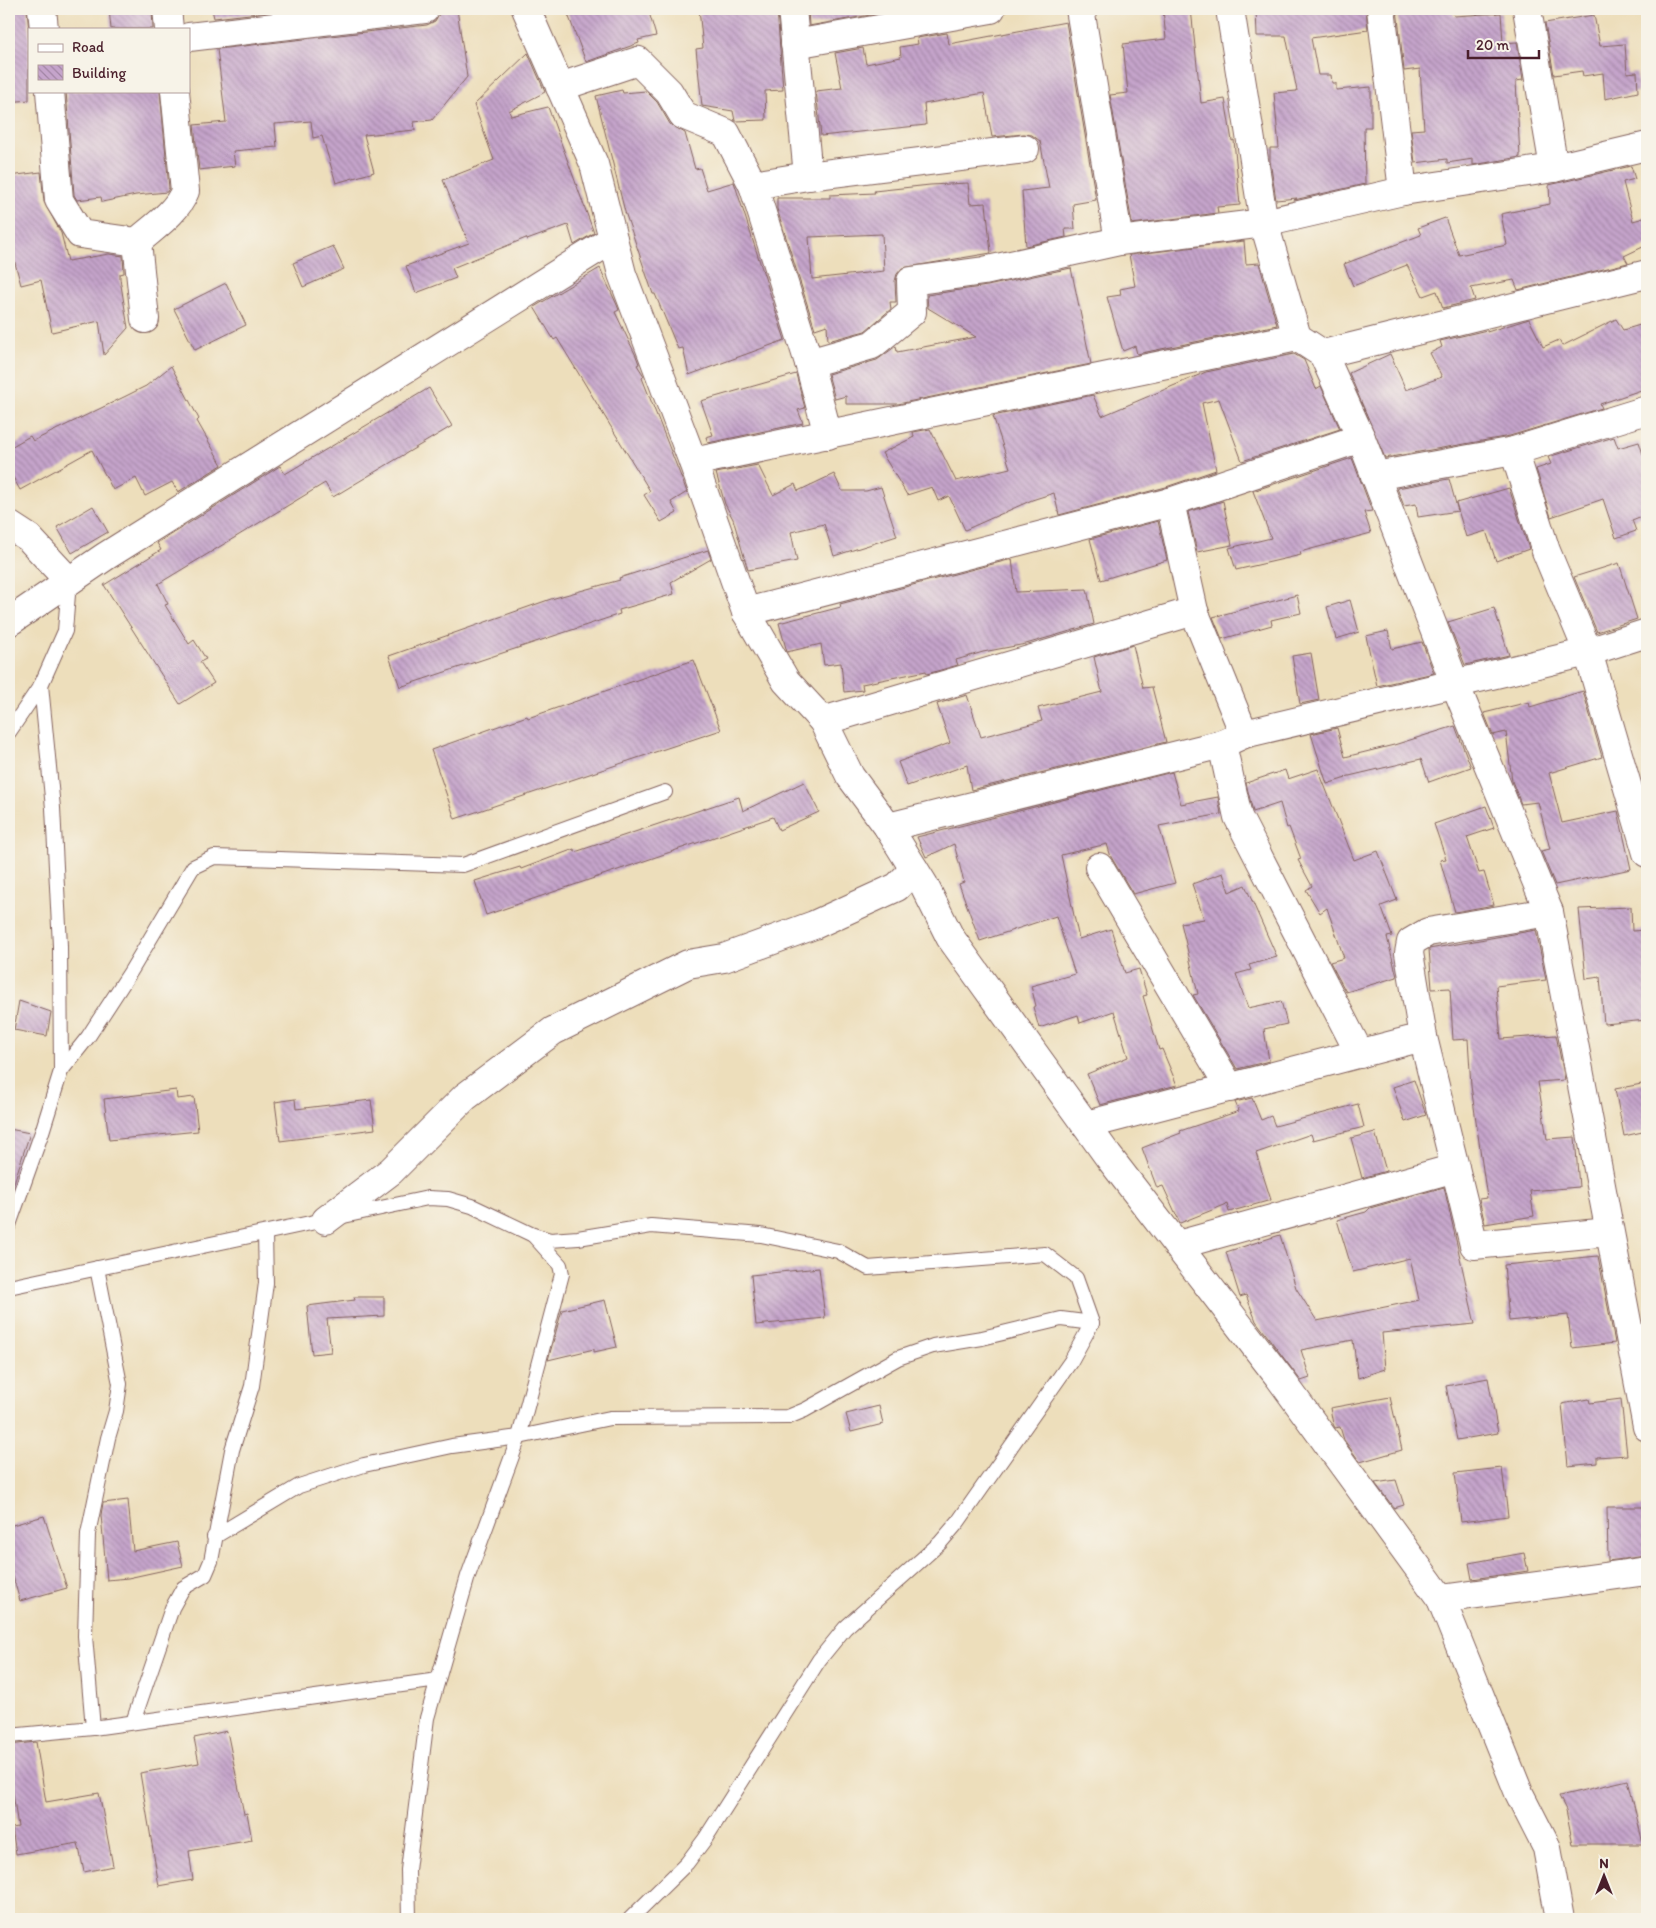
<svg xmlns="http://www.w3.org/2000/svg" width="1656" height="1928" font-family="Itim,sans-serif">
<defs>
<pattern id="building-back-hatch" width="6" height="6" patternUnits="userSpaceOnUse" patternTransform="scale(1.25)"><rect width="6" height="6" fill="#c5a4cb"/><path d="M-1 5l2 2M0 0l6 6M5-1l2 2" fill="none" stroke="#a285a5"/></pattern>
</defs>
<rect width="100%" height="100%" fill="#f7f3e8"/>
<filter id="ink" filterUnits="userSpaceOnUse"><feTurbulence type="fractalNoise" baseFrequency=".02" numOctaves="2"/><feDisplacementMap in="SourceGraphic" scale="10" xChannelSelector="R" yChannelSelector="G"/><feConvolveMatrix kernelMatrix="1 2 1 2 8 2 1 2 1" color-interpolation-filters="sRGB"/></filter>
<filter id="wash" filterUnits="userSpaceOnUse"><feTurbulence type="fractalNoise" baseFrequency=".0096" numOctaves="4" result="noise"/><feDisplacementMap in="SourceGraphic" scale="20" xChannelSelector="R" yChannelSelector="G"/><feGaussianBlur stdDeviation="1.12" result="paint"/><feColorMatrix in="noise" values="0 0 0 0 0 0 0 0 0 0 0 0 0 0 0 0 0 1.4 0 .05"/><feComposite in="paint" operator="in"/></filter>
<g filter="url(#wash)">
<rect width="100%" height="100%" fill="#eddebb"/>
<g id="blocks">
<g fill="url(#building-back-hatch)" fill-rule="evenodd">
<path d="M9 9H27L29 32V100L9 102Z"/>
<path d="M109 9H152L153 29H111Z"/>
<path d="M212 9H294L214 18Z"/>
<path d="M457 9 467 77 432 120 414 122 415 130 364 135 374 172 336 183 322 136 313 138 311 121 275 124 277 147 233 151 235 166 199 170 194 125 226 122 217 49 427 25 435 21 440 12Z"/>
<path d="M566 9H648L656 36 638 40 639 43 586 62Z"/>
<path d="M699 9H777L783 90 765 91 766 120 735 121 733 111 702 106 696 49 703 48Z"/>
<path d="M808 9H893V11L809 26Z"/>
<path d="M1163 9H1191L1201 103 1225 99 1232 141 1234 140 1240 205 1217 207 1218 213 1132 224 1110 95 1128 93 1123 44 1166 39Z"/>
<path d="M1256 9H1366L1368 30 1311 38 1318 75H1331L1332 83H1336V90L1371 87V127H1364L1365 184 1294 200 1297 198 1276 200 1270 161V148H1279L1274 93 1297 91 1286 36H1257Z"/>
<path d="M1397 9H1452L1454 16 1501 13 1503 43 1517 42 1523 80 1516 81 1520 157 1473 165V159L1447 163V159L1415 163 1411 130 1424 129 1420 69 1404 71Z"/>
<path d="M1594 15 1600 46 1625 44 1627 73 1637 72 1638 92 1605 99 1603 73 1583 76 1582 71 1554 75 1545 23Z"/>
<path d="M1066 22 1096 200 1073 204 1075 229H1065L1066 237 1026 246 1022 191 1049 188 1040 141 1032 135 1024 134 992 137 984 93 924 104 926 125 821 136 816 91 842 88 835 53 863 48 866 64 901 57 900 47 918 44 917 38 947 33 949 44Z"/>
<path d="M528 53 545 92 509 111 511 116 548 107 594 233 574 245 568 225 527 240 526 238 452 268 456 278 416 293 406 266 469 243 443 180 494 160 474 105Z"/>
<path d="M622 90 623 93 646 91 657 102 670 124 685 133 695 169 700 168 707 190 734 182 785 340 689 375 683 348 678 349 655 294H653L625 212 596 96Z"/>
<path d="M66 91H160L169 188 167 192 136 195 102 202 101 197 77 200 74 195Z"/>
<path d="M1631 166 1635 179 1623 182 1633 221 1647 217V245L1624 256 1628 263 1518 290 1514 280 1471 288 1475 300 1443 308 1437 291 1423 296 1407 265 1353 286 1344 264 1421 235 1418 228 1445 218 1459 255 1507 245 1501 214 1550 204 1549 185Z"/>
<path d="M41 172 44 202 61 233 68 261 109 254 123 256 124 273 120 274V279L128 328 104 355 99 321 52 332 41 280 21 285 9 241V176Z"/>
<path d="M968 183 970 204 986 203 991 253 902 268 897 274 895 281 896 302H890L891 309 865 331 828 341 827 325 815 329 777 209V198H830V195L875 193 874 191 930 185ZM882 234 884 271 812 279 809 237Z"/>
<path d="M1244 241 1246 264 1259 263 1277 325 1137 354 1135 346 1123 351 1107 297 1121 295 1120 289 1135 286 1129 255Z"/>
<path d="M333 246 344 269 303 287 293 263Z"/>
<path d="M600 268 617 305 619 310 615 312 636 356 639 364 637 365 644 376 642 378 687 492 671 502 677 513 661 522 644 495 650 491 557 338 554 340 534 307Z"/>
<path d="M1071 268 1091 364 898 404H846V396L835 399 828 374 877 360 896 346 897 352 976 337 928 308 927 295 987 286Z"/>
<path d="M226 283 246 325 195 350 174 309Z"/>
<path d="M1529 319 1543 347 1559 340 1562 346 1616 319 1623 330 1647 323V388L1600 404 1602 408 1510 436 1385 458 1349 373 1390 354 1406 390 1442 377 1430 353 1442 347 1440 341 1487 330V332Z"/>
<path d="M1294 354 1304 360 1316 389 1321 386 1340 429 1242 461 1219 399 1202 403 1216 470 1166 487 1059 515 1054 493 1032 500 965 530 949 496 938 501 932 487 907 495 882 453 914 437 913 432 930 429 956 481 1010 468 993 416 1093 395 1102 416 1206 372Z"/>
<path d="M171 366 199 419 197 421 222 465 178 492 172 482 145 496 136 478 113 490 92 450 20 490 9 470V448L30 436 33 441 126 396 146 386Z"/>
<path d="M796 374 805 408 798 410 803 423 708 443 706 437 713 435 701 401Z"/>
<path d="M429 388 452 426 333 497 325 483 158 584 168 604 165 605 189 644 194 640 206 659 200 662 214 683 180 704 104 585 161 550 157 543 280 466 285 474Z"/>
<path d="M1614 437 1618 448 1639 442 1647 466V514L1632 520 1636 531 1616 538 1603 499 1551 517 1536 469 1551 464 1548 457Z"/>
<path d="M1352 458 1372 511 1364 512 1371 533 1300 552 1301 555 1236 570 1229 548 1271 538 1253 491Z"/>
<path d="M758 465 773 495 795 484 798 491 834 474 842 491H866L881 487 897 536 834 556 824 524 791 532 797 561 748 570 733 519 725 504 716 473Z"/>
<path d="M1449 479 1458 511 1418 517 1416 504 1404 506 1397 488Z"/>
<path d="M1509 488 1529 549 1496 561 1486 531 1466 537 1456 503Z"/>
<path d="M1223 501 1232 545 1197 552 1188 512Z"/>
<path d="M93 506 108 532 72 553 57 527Z"/>
<path d="M1158 521 1167 560 1101 580 1090 539Z"/>
<path d="M708 550 711 559 671 582 674 594 619 610 620 614 400 687 389 656 551 599 620 580 619 578Z"/>
<path d="M1012 559 1016 592 1087 589 1094 624 1026 644 983 652 956 660 958 665 927 674 926 671 862 684 863 690 844 692 841 663 824 665 821 644 787 652 779 623 841 607 840 604Z"/>
<path d="M1619 563 1637 619 1597 632 1574 577Z"/>
<path d="M1297 595 1301 613 1271 620 1272 625 1222 639 1213 617Z"/>
<path d="M1350 600 1359 632 1336 639 1327 607Z"/>
<path d="M1494 608 1509 655 1465 665 1448 622Z"/>
<path d="M1388 631 1392 649 1422 642 1434 673 1377 686 1366 636Z"/>
<path d="M1133 645 1143 688 1152 687 1166 742 971 790 967 765 907 786 898 762 950 743 937 704 967 695 981 737 1042 721 1038 708 1102 692 1094 657Z"/>
<path d="M1311 653 1319 700 1300 704 1292 656Z"/>
<path d="M694 660 721 730 455 819 431 750 527 716 528 718Z"/>
<path d="M1583 691 1602 757 1549 773 1562 823 1618 811 1631 869 1555 885 1541 851 1550 849 1538 802 1521 804 1512 781 1506 732 1493 735 1484 713 1529 702 1530 707Z"/>
<path d="M1455 726 1471 767 1429 782 1421 759 1345 777 1346 778 1327 784 1311 734 1337 728 1345 757 1394 745Z"/>
<path d="M1318 769 1354 860 1378 851 1397 900 1381 906 1392 936 1387 937 1397 977 1346 992 1330 962 1344 958 1327 908 1320 913 1306 890 1312 886 1298 860 1301 859 1289 827 1287 828 1280 803 1253 812 1246 783 1285 770 1288 779Z"/>
<path d="M1172 772 1181 804 1218 797 1221 814 1159 826 1175 883 1133 894 1111 857 1107 844 1061 855 1079 939 1111 929 1125 973 1139 969 1147 995 1143 996 1159 1050 1162 1049 1177 1085 1100 1105 1087 1074 1128 1057 1114 1011 1080 1023 1078 1015 1039 1028 1033 1007 1036 1006 1031 986 1075 974 1056 916 980 941 959 884 964 882 954 844 926 857 917 837Z"/>
<path d="M804 782 819 812 779 830 773 817 486 915 475 881 520 867 521 869 574 849 575 852 739 797 743 811Z"/>
<path d="M1486 806 1494 828 1467 837 1479 873 1484 872 1494 905 1455 912 1440 860 1446 859 1434 824Z"/>
<path d="M1223 873 1229 892 1245 885 1277 957 1249 965 1251 970 1236 974 1248 1008 1281 1001 1287 1024 1264 1029 1269 1061 1237 1069 1193 995 1198 994 1181 923 1204 919 1192 884Z"/>
<path d="M1631 907 1632 931 1645 930 1647 1020 1604 1024 1600 977 1586 979 1579 909Z"/>
<path d="M1536 930 1546 980 1496 986 1501 1039 1556 1035 1565 1080 1538 1082 1547 1139 1575 1137 1579 1187 1530 1191 1534 1216 1485 1224 1479 1199 1487 1198 1471 1086 1468 1039 1453 1040 1450 988 1432 989 1429 949Z"/>
<path d="M19 1001 51 1012 47 1036 14 1030Z"/>
<path d="M1414 1080 1426 1115 1405 1122 1393 1087Z"/>
<path d="M1647 1083V1131L1624 1136 1615 1089Z"/>
<path d="M176 1090 177 1099 194 1097 198 1131 109 1140 104 1099Z"/>
<path d="M1252 1098 1261 1120 1271 1116 1275 1126 1358 1104 1364 1127 1313 1140 1311 1134 1256 1153 1271 1200 1229 1212 1227 1204 1180 1223 1163 1186 1157 1188 1142 1148 1181 1133 1180 1131 1239 1111 1235 1102Z"/>
<path d="M295 1099 296 1109 371 1100 375 1129 280 1141 275 1102Z"/>
<path d="M9 1129 30 1133 10 1195H9Z"/>
<path d="M1375 1132 1386 1171 1362 1178 1351 1138Z"/>
<path d="M1444 1187 1475 1324 1382 1333 1385 1369 1358 1378 1353 1340 1301 1350 1310 1378 1301 1381 1256 1321 1246 1295 1240 1297 1226 1252 1280 1235 1296 1288 1317 1321 1419 1300 1410 1258 1353 1272 1337 1220 1366 1212 1370 1208Z"/>
<path d="M1598 1256 1615 1343 1572 1348 1568 1315 1509 1321 1504 1265Z"/>
<path d="M819 1268 825 1318 756 1325 751 1275Z"/>
<path d="M354 1297H384V1316L327 1319 331 1352 312 1354 307 1306 355 1300Z"/>
<path d="M605 1300 617 1347 594 1352V1349L548 1360 562 1310Z"/>
<path d="M1488 1378 1498 1433 1457 1440 1446 1386Z"/>
<path d="M1390 1397 1402 1450 1360 1462 1344 1440 1340 1427 1335 1428 1333 1424 1330 1408Z"/>
<path d="M1589 1399 1590 1403 1621 1399 1627 1455 1597 1457V1463L1568 1466 1562 1404Z"/>
<path d="M879 1406 883 1424 851 1432 846 1414Z"/>
<path d="M1502 1468 1508 1516 1461 1522 1455 1473Z"/>
<path d="M1396 1480 1404 1505 1394 1508 1375 1483Z"/>
<path d="M128 1500 133 1551 177 1542 183 1566 128 1578 107 1580 101 1515 103 1503Z"/>
<path d="M1607 1507H1647V1556L1608 1561Z"/>
<path d="M44 1516 67 1588 20 1601 9 1563V1526Z"/>
<path d="M1524 1553 1528 1571 1472 1579 1469 1563Z"/>
<path d="M227 1731 244 1814 247 1813 252 1840 189 1851 193 1880 159 1886 140 1773 199 1763 194 1738Z"/>
<path d="M36 1742 46 1802 99 1793 113 1866 84 1872 78 1843 16 1854 12 1828 18 1827 9 1766V1745Z"/>
<path d="M1628 1780 1643 1844H1573L1566 1810 1559 1796Z"/>
</g>
</g>
</g>
<g filter="url(#ink)">
<use href="#blocks" fill-opacity="0" stroke="#83625d" stroke-width="1"/>
<g fill="none" stroke-linecap="round" stroke-linejoin="round">
<defs>
<g id="service">
<path d="M9 732 41 685 65 631 69 582"/>
<path d="M61 1071 88 1037 131 971 193 867 214 857 463 865 665 792"/>
<path d="M9 1225 42 1132 61 1071 60 946 53 808 41 685"/>
<path d="M9 1287 428 1198 448 1199 472 1206 533 1235 550 1240 578 1238 651 1226 761 1235 838 1251 868 1268 1045 1254 1076 1278 1092 1323 1071 1361 958 1522 940 1543 845 1628 819 1660 705 1839 687 1863 630 1919"/>
<path d="M214 1537 299 1486 364 1465 452 1446 519 1437 610 1418 788 1417 805 1410 898 1358 933 1346 982 1338 1061 1319 1092 1323"/>
<path d="M133 1722 172 1608 183 1588 205 1575 211 1561 232 1450 252 1386 266 1283 265 1233"/>
<path d="M93 1728 85 1636 88 1534 108 1438 116 1411 120 1384 97 1268"/>
<path d="M9 1736 93 1728 438 1680"/>
<path d="M409 1919 408 1870 427 1718 468 1576 519 1437 562 1274 560 1265 533 1235"/>
</g>
<g id="minor">
<path d="M42 9 44 29"/>
<path d="M167 9 169 29"/>
<path d="M526 9 594 164 622 274 693 462 746 612 786 681 823 721 850 776 888 827 924 885 950 937 1108 1156 1279 1377 1441 1599 1519 1793 1547 1848 1560 1919"/>
<path d="M792 9 808 176"/>
<path d="M1080 9 1119 241"/>
<path d="M1230 9 1264 223 1297 337 1323 354 1361 438 1455 684 1549 912 1428 932 1411 942 1409 953 1423 1037 1474 1245 1609 1232"/>
<path d="M1381 9 1403 191"/>
<path d="M1527 9 1554 168"/>
<path d="M189 37 425 9"/>
<path d="M795 44 991 9"/>
<path d="M560 87 638 61 669 92 683 115 726 133 753 185 809 363 828 435"/>
<path d="M50 91 59 200 80 234 137 242"/>
<path d="M753 185 808 176 1025 149"/>
<path d="M137 242C154 227 177 212 185 191L175 91"/>
<path d="M137 242 145 319"/>
<path d="M1323 354 1647 274"/>
<path d="M809 363 872 345 912 312 911 281 984 271 1119 241 1264 223 1403 191 1554 168 1647 146"/>
<path d="M1514 451 1546 551 1588 652 1647 853"/>
<path d="M693 462 1297 337"/>
<path d="M1375 476 1514 451 1647 410"/>
<path d="M1170 502 1194 611 1244 734"/>
<path d="M9 525 29 538 69 581"/>
<path d="M746 612 1170 502 1361 438"/>
<path d="M9 622 106 556 613 239"/>
<path d="M823 721 1194 611"/>
<path d="M1222 744 1238 817 1360 1054"/>
<path d="M888 827 1222 744 1244 734 1588 652 1647 633"/>
<path d="M1099 867 1230 1088"/>
<path d="M1549 912 1647 1427"/>
<path d="M1086 1125 1423 1037"/>
<path d="M326 1220 391 1171 465 1097 553 1031 688 964 724 958 814 925 897 887 914 869"/>
<path d="M1178 1245 1455 1168"/>
<path d="M1441 1599 1647 1571"/>
</g>
</defs>
<use href="#service" stroke="#83625d" stroke-width="16"/>
<use href="#minor" stroke="#83625d" stroke-width="30"/>
<use href="#service" stroke="#fff" stroke-width="14"/>
<use href="#minor" stroke="#fff" stroke-width="28"/>
</g>
</g>
<rect width="1656" height="1928" fill="none" stroke="#f7f3e8" stroke-width="30"/>
<rect x="28" y="28" width="162" height="65" fill="#f7f3e8" stroke="#b29e9c"/>
<rect x="38" y="44" width="25" height="8" fill="#ffffff" stroke="#b29e9c"/>
<text x="72" y="52" font-size="15" fill="#4a1f2b">Road</text>
<rect x="38" y="65" width="25" height="15" fill="url(#building-back-hatch)" stroke="#b29e9c"/>
<text x="72" y="78" font-size="15" fill="#4a1f2b">Building</text>
<g transform="translate(1604 1876)" stroke="#f7f3e8" stroke-width="4" paint-order="stroke">
<path d="M0-4L9 19L0 12L-9 19Z" fill="#4a1f2b"/>
<text y="-8" font-size="14" font-weight="bold" text-anchor="middle" fill="#4a1f2b">N</text>
</g>
<path d="M1468 50v8h71v-8" fill="none" stroke="#4a1f2b" stroke-width="2.5"/>
<text x="1476" y="50" font-size="15" fill="#4a1f2b" stroke="#f7f3e8" stroke-width="4" paint-order="stroke">20 m</text>
</svg>
